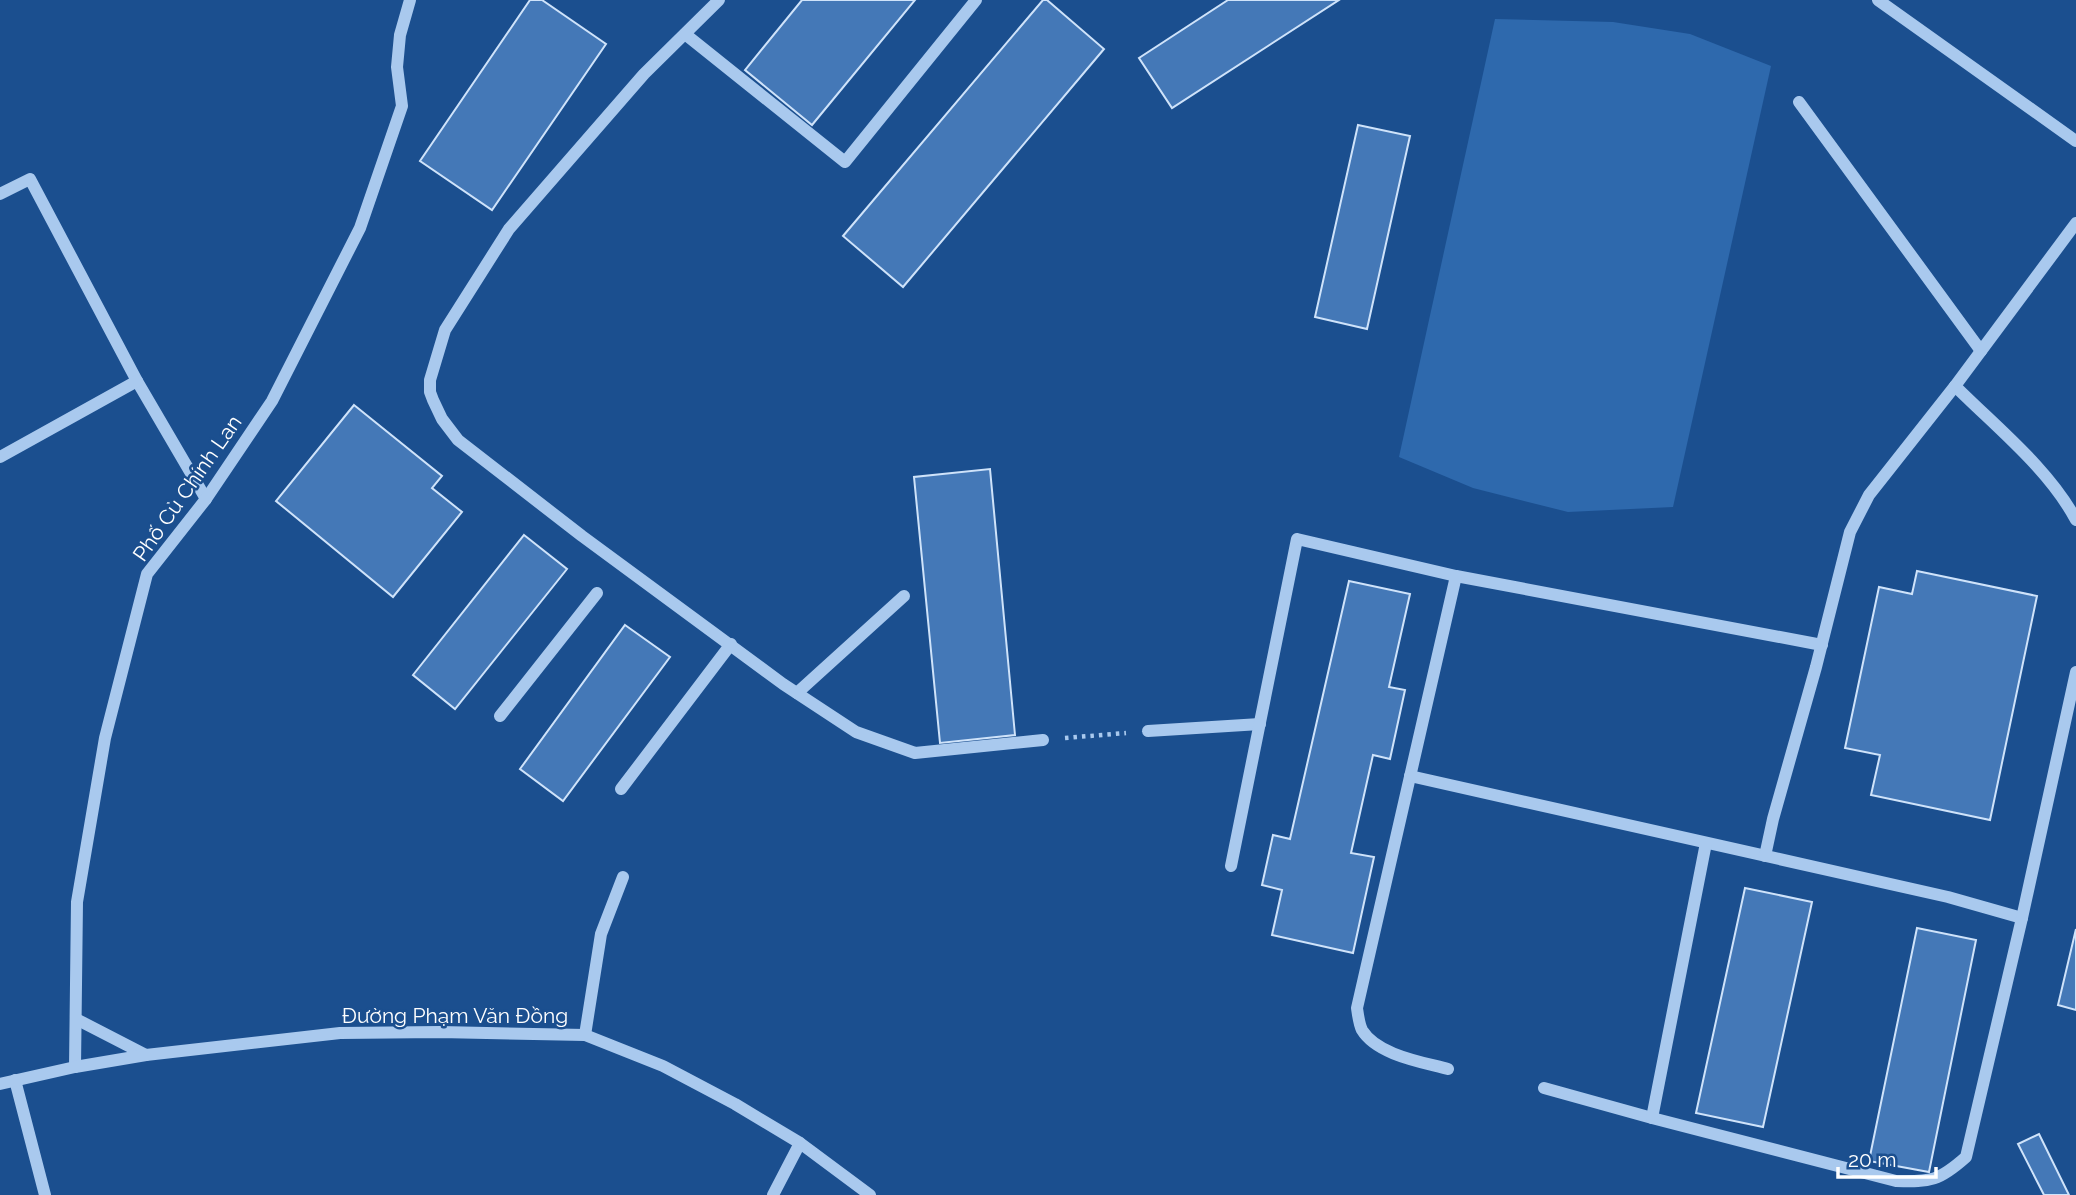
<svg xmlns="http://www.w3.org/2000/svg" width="2076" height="1195" font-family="Raleway,sans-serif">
<rect width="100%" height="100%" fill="#1b4f8f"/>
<path fill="#2e69ad" d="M1495 19 1613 22 1690 34 1771 66 1673 507 1568 512 1473 488 1399 457Z"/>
<g fill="#4478b7" stroke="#cfe3fa" stroke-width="2">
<path d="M530 0H542L606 44 492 210 420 161Z"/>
<path d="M802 0H915L812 125 745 70Z"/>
<path d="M1043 0H1047L1104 49 903 287 843 236Z"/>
<path d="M1228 0H1339L1172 108 1139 58Z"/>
<path d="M1358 125 1410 136 1367 329 1315 317Z"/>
<path d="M354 405 442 476 432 488 462 512 393 597 276 501Z"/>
<path d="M990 469 1015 735 940 743 914 477Z"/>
<path d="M524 535 567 569 455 709 413 675Z"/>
<path d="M1917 571 2037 596 1990 820 1871 795 1880 755 1845 748 1879 587 1912 594Z"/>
<path d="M1349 581 1410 594 1389 687 1405 690 1390 759 1373 755 1351 853 1374 857 1353 953 1272 935 1282 890 1262 885 1273 835 1290 839Z"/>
<path d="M625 625 670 657 563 801 520 769Z"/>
<path d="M1745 888 1812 902 1763 1127 1696 1113Z"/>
<path d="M1917 928 1976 940 1929 1172 1869 1161Z"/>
<path d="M2076 929V1010L2058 1005Z"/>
<path d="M2039 1134 2069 1195H2044L2018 1144Z"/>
</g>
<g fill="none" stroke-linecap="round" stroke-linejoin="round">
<path stroke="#a9c9ee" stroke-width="4.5" stroke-dasharray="3.5 5" stroke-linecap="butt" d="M1065 738 1126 733"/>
<g stroke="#a9c9ee" stroke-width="12">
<path d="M719 0 644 74 509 229 445 330 430 380V392L433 400 442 419 458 440 582 536 783 684 856 732 915 753 1043 740"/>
<path d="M1878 0 2076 141"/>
<path d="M685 34 845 162 976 0"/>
<path d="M1799 102 1981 351"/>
<path d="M0 194 30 179 137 381 206 499"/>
<path d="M1955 386C1996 427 2049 469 2076 520"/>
<path d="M0 457 137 381"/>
<path d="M797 693 904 596"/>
<path d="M500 716 597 593"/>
<path d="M1148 731 1260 724"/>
<path d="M1410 776 1948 897 2022 918"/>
<path d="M621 789 731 644"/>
<path d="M1765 856 1773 819 1816 667 1850 532 1869 495 1955 386 2076 223"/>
<path d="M1231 866 1297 539 1456 576 1822 645"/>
<path d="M76 1019 146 1055"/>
<path d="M585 1035 601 934 623 877"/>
<path d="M75 1067 77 902 105 738 147 574 206 499 272 401 360 228 402 106 397 67 400 35 410 0"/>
<path d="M1448 1069C1422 1062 1377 1055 1362 1030 1359 1024 1358 1015 1357 1008L1456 576"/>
<path d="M15 1080 45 1195"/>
<path d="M0 1084 75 1067 146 1055 340 1033 440 1032 585 1035 663 1066 735 1104 800 1143 870 1195"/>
<path d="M1544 1088 1652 1118 1896 1181C1931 1182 1939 1181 1966 1157L2022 918 2076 672"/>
<path d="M1652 1118 1706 843"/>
<path d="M773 1195 800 1143"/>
</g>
</g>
<g text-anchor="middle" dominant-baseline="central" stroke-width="5" stroke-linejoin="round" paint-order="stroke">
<g font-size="21" fill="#fff" stroke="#1b4f8f">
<text transform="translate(187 488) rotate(-55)">Phố Cù Chính Lan</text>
<text x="455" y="1015">Đường Phạm Văn Đồng</text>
</g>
</g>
<path d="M1838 1167v10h98v-10" fill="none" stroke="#ffffff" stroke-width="3.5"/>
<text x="1848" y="1167" font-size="21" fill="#ffffff" stroke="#1b4f8f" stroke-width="5" paint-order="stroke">20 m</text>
</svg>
